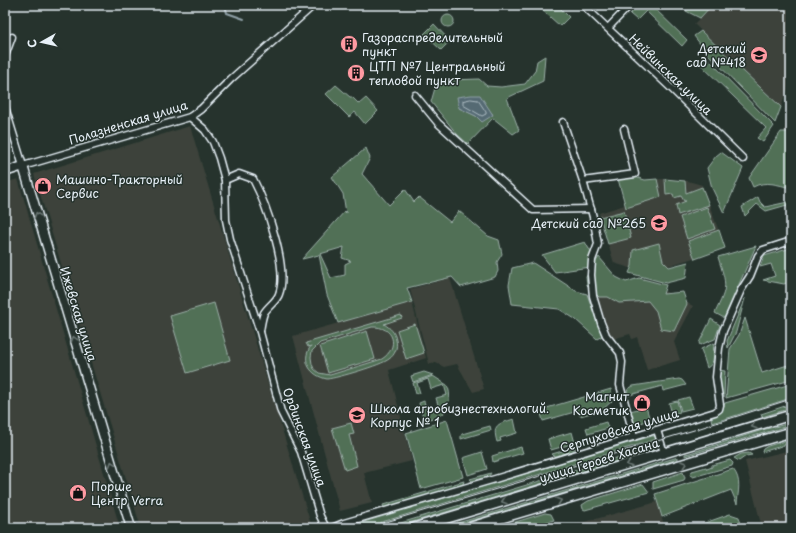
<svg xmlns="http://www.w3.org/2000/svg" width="796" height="533" font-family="'Playpen Sans',sans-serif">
<rect width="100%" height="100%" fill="#26332d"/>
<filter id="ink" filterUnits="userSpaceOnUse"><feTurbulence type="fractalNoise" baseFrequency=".025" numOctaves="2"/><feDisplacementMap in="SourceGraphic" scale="8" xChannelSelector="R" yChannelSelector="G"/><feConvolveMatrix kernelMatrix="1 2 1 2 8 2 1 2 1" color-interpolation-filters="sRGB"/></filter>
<g filter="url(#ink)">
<g fill="#3c433b">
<path d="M712 5H791V80L781 107 694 24Z"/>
<path d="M791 110V153L778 149Z"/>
<path d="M190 126 312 528H141L34 174Z"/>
<path d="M635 177 645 180 661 179 688 181 702 185 725 248 646 273 614 263 599 213 625 205 618 179Z"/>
<path d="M18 179 120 528H5V183Z"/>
<path d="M450 278 484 389 473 392 457 364 444 367 436 363 429 364 410 289Z"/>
<path d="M643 280 693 306 674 342 680 360 647 370 637 337 632 339 630 334 613 339 610 337 596 291Z"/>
<path d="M412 302 426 358 389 370 412 461 364 473 372 503 340 511 293 336Z"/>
<path d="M791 450V528H762L745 461Z"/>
<path d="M657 502 665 528H563Z"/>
</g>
<g fill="#516f57" stroke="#9cb0a8" fill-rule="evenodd">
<path d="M541 5H557L569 17 560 26 539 7Z"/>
<path d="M639 5H651L687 40 682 46 646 11 637 20 630 14Z"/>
<path d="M691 5H712L700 18 686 11Z"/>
<circle cx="448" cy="21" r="6"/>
<path d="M434 24 450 41 441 50 424 34Z"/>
<path d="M701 31 781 107 775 123 708 54 694 36Z"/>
<path d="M545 56 543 81 507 98 519 130 513 134 493 118 468 144 457 134 431 102 435 88 450 80 479 79 487 86 501 87 525 84 535 71 537 61ZM459 108 493 114 481 121 476 116Z"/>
<path d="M706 57 774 126 763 142 757 138 766 128 700 64Z"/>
<path d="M336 85 350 97H352L359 104 366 98 378 111 365 124 355 112 349 117 326 94Z"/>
<path d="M781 132H791V188C778 185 766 180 753 187L749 178Z"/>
<path d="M366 148 370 158 362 174 389 205 405 189 414 202 419 197 450 222 459 211 488 236 499 240 502 254 497 262 498 271 495 277 461 287 452 277 407 288 412 302 338 323 327 295 319 255 302 259 345 211 346 213 343 194 332 177ZM344 247 342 258 351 261 345 264V275L331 278 320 254Z"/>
<path d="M721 152 743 168 724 213 712 188 707 168 716 156Z"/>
<path d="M635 177 645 180 657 179 661 197 626 208 618 179Z"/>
<path d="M665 179 685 181 686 193 702 187 709 205 678 215 676 205 686 201H684L681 196 674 198 673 194 666 195Z"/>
<path d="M758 197 760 202 765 207 788 202 791 210V219L787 205 766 211 757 204 745 216 742 207Z"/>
<path d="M707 207 715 229 687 239 680 217Z"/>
<path d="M624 211 631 238 608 244 600 217Z"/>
<path d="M719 230 725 248 695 259 688 241Z"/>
<path d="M585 242 589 249 592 251 590 267 555 272 542 255Z"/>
<path d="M659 243 663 261 669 267 688 262 686 278 666 283 629 273 632 266 633 250Z"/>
<path d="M756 246 724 318 715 313C728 286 727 286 718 257Z"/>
<path d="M791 248V281L784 284 763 280 775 276 771 264 760 267 764 256Z"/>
<path d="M599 257 616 277 626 282 639 278 666 285 663 294 683 292 687 304 674 331 661 329 656 311 648 301 619 303 608 297H599L587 285 586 277Z"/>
<path d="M533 263 576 291 587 294 602 336 597 339 575 319 559 309 512 304 509 285 512 268Z"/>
<path d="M745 298 736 332 728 348 727 341Z"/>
<path d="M214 303 230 360 187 373 170 316Z"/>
<path d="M401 315 402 318 384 324C390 328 395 332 396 340 398 347 395 355 389 359 382 365 337 378 327 379 311 376 300 361 311 346L308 347 306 343ZM372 327C394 326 400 347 382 359L330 375 319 373 314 369 312 364 311 357 312 351 320 343Z"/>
<path d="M745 318 762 373 791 364V380L726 398 730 349 739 335Z"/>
<path d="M711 319 720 325 715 339 700 345 699 343Z"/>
<path d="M415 324 424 353 406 359 397 330Z"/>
<path d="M367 331 375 359 328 373 320 346Z"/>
<path d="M714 343C712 353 717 362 707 368L701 349Z"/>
<path d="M719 370 725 371 724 397C719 389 718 380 719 370Z"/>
<path d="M424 372 433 375 413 382 411 376Z"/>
<path d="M433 376 447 385C452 395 449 405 443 414L424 421 419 403 424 401 427 412 439 408 436 398 447 395 444 385 431 389 428 379 417 383 420 393 416 394 413 383Z"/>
<path d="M679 379 682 380 686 385 663 391 662 386 626 396 628 389 633 386Z"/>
<path d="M791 384V398L712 423 711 418 721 412 725 403Z"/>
<path d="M611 389 612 401 602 410 580 416 578 411 543 421 540 410Z"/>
<path d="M689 397 693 408 681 411 678 400Z"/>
<path d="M677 401 680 412 672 414 669 403Z"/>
<path d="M791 404V408L762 417 761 414Z"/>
<path d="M646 407 650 420 634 425 630 411Z"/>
<path d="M514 419 517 433 500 438 501 441 497 442C492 424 498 424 514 419Z"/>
<path d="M447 420 463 477 421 489 406 433Z"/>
<path d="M606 422 608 428 588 434 586 428Z"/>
<path d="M351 423 354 434 349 435 357 466 345 470 332 428Z"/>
<path d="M791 423V425L685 456V454L690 453 766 429Z"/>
<path d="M490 426 491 430 461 439V436L462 434Z"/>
<path d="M572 432 575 443 551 450 548 439Z"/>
<path d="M652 436H655L657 439 362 528 347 527Z"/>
<path d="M791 439V443L762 452 763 449 768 446Z"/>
<path d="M656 446 654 449 644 453 392 528H384Z"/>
<path d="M521 447 523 453 493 462 492 456Z"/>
<path d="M576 447C573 454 561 456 554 456L552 454Z"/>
<path d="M482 452 487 469 468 475 463 458Z"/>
<path d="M749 453 752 455 746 456 739 461 734 458 741 454Z"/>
<path d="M678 457V459L447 528H441Z"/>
<path d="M730 460 733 463 732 466 693 477 690 475 692 471 706 467 707 469 712 467V465Z"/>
<path d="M733 469C742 480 738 491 737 504L731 490 662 517 655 494Z"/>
<path d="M683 472 685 478 684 480 653 489V482Z"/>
<path d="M491 473 489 476 472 481 470 479Z"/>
<path d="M464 481 463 484 459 486 384 509 383 505Z"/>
<path d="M643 484 649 492 585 510 583 509 582 505 588 501Z"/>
<path d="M545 513 551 514 554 520 526 528H496Z"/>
<path d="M730 514 739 517 742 528H691Z"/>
</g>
<path fill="#556b73" stroke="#90a1a8" d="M471 95H480L493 115 482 122 476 116 459 108 457 97Z"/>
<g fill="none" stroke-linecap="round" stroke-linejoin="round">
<path stroke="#adbbc3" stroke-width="1" d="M471 99 478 100 486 112V114L482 116 463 105V101Z"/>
<path stroke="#90a1a8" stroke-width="2" d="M225 5 227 13 244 19"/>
<defs>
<g id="street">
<path d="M583 5 673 90 743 159"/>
<path d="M608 28 630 5"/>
<path d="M5 56 12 37"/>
<path d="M415 95 438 123 533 210 591 209"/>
<path d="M5 107 23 166 190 117 201 109 231 79 314 5"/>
<path d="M190 117 205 130 213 142 219 158 225 180 226 220 230 239 260 332 281 412 301 452 320 516 326 528"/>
<path d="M563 122 583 181 593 217 598 244 592 260 591 275 593 296 601 323 606 335 620 353 622 362 620 385 634 437"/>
<path d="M225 180 239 174 253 179C266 204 289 267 279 294 277 301 268 306 264 313 262 318 261 325 260 331"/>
<path d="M583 181 635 174 624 129"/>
<path d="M657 430 664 453"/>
<path d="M332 528 344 523 495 479 715 412 719 409 720 405 716 377 719 348 723 331 741 290 750 276 758 256 763 250 791 241"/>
</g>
<path id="secondary" d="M5 172 23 166 131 528"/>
<g id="primary">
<path d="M414 528 791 415"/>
<path d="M468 528 791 432"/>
</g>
</defs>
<use href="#street" stroke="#e8f1f8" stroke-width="9"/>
<use href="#secondary" stroke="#e8f1f8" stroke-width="11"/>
<use href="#primary" stroke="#e8f1f8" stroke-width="12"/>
<use href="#street" stroke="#26332d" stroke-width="6"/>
<use href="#secondary" stroke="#26332d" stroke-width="8"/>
<use href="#primary" stroke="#26332d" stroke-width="9"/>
<path stroke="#e8f1f8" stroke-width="1" d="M366 528 694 430 791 399"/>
<path stroke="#e8f1f8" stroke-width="2" d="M790 479 791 487"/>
</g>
<defs><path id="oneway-chevron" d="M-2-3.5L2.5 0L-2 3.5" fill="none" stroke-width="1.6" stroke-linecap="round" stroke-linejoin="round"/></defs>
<g stroke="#6a7674">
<use href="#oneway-chevron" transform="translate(37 215) rotate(-107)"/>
<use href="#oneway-chevron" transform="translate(74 339) rotate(-107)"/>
<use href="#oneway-chevron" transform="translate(754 426) rotate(163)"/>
<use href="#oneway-chevron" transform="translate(112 464) rotate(-107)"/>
<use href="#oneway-chevron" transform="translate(629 464) rotate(163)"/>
<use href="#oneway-chevron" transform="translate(684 464) rotate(-17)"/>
<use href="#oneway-chevron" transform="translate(504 501) rotate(163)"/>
<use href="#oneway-chevron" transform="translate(559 501) rotate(-19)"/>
</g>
</g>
<defs>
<symbol id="building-disc" viewBox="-11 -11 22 22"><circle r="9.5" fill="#ff9aa2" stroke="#26332d"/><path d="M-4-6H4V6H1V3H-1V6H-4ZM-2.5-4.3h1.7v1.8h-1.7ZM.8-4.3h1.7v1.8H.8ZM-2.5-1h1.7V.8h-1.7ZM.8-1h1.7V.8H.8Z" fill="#111"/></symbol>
<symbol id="school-disc" viewBox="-11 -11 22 22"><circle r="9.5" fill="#ff9aa2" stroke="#26332d"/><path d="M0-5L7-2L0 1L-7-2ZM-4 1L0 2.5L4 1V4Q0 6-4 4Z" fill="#111"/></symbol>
<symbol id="shop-disc" viewBox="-11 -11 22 22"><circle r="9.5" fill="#ff9aa2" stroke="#26332d"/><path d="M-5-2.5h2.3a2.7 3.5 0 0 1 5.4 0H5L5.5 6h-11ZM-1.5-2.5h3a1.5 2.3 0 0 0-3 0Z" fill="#111"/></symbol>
</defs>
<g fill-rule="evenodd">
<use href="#building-disc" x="339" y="34" width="20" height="20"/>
<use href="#school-disc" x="749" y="45" width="20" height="20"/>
<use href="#building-disc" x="346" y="63" width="20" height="20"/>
<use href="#shop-disc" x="33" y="176" width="20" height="20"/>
<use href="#school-disc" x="649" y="213" width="20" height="20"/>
<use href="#shop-disc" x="632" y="393" width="20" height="20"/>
<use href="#school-disc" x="347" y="405" width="20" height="20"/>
<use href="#shop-disc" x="68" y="483" width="20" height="20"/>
</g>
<g text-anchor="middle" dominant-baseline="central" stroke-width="3" stroke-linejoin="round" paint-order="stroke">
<g font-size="12" fill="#e8f1f8" stroke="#26332d" text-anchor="start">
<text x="362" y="37">Газораспределительный<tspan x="362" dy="14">пункт</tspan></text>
<text x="746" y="48" text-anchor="end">Детский<tspan x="746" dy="14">сад №418</tspan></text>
<text x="369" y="66">ЦТП №7 Центральный<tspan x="369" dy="14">тепловой пункт</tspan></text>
<text x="56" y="179">Машино-Тракторный<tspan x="56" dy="14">Сервис</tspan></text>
<text x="646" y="223" text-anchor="end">Детский сад №265</text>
<text x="629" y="396" text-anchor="end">Магнит<tspan x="629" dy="14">Косметик</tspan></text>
<text x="370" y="408">Школа агробизнестехнологий.<tspan x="370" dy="14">Корпус № 1</tspan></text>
<text x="91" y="486">Порше<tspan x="91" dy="14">Центр Verra</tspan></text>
</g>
<g font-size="12" fill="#e8f1f8" stroke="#26332d">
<text transform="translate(671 74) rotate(44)">Нейвинская улица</text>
<text transform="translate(128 122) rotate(-17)">Полазненская улица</text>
<text transform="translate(79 314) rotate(73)">Ижевская улица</text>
<text transform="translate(619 430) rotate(-17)">Серпуховская улица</text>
<text transform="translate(305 437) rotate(70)">Ординская улица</text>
<text transform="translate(599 460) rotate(-17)">улица Героев Хасана</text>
</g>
</g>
<rect width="796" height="533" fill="none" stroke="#26332d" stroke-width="20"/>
<rect x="10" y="10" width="776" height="513" fill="none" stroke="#e8f1f8" stroke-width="1.5" filter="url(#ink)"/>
<g transform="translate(42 42) rotate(262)" stroke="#26332d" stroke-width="3" paint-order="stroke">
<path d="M0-3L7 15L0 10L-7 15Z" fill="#e8f1f8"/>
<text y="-6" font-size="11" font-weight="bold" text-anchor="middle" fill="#e8f1f8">С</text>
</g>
</svg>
